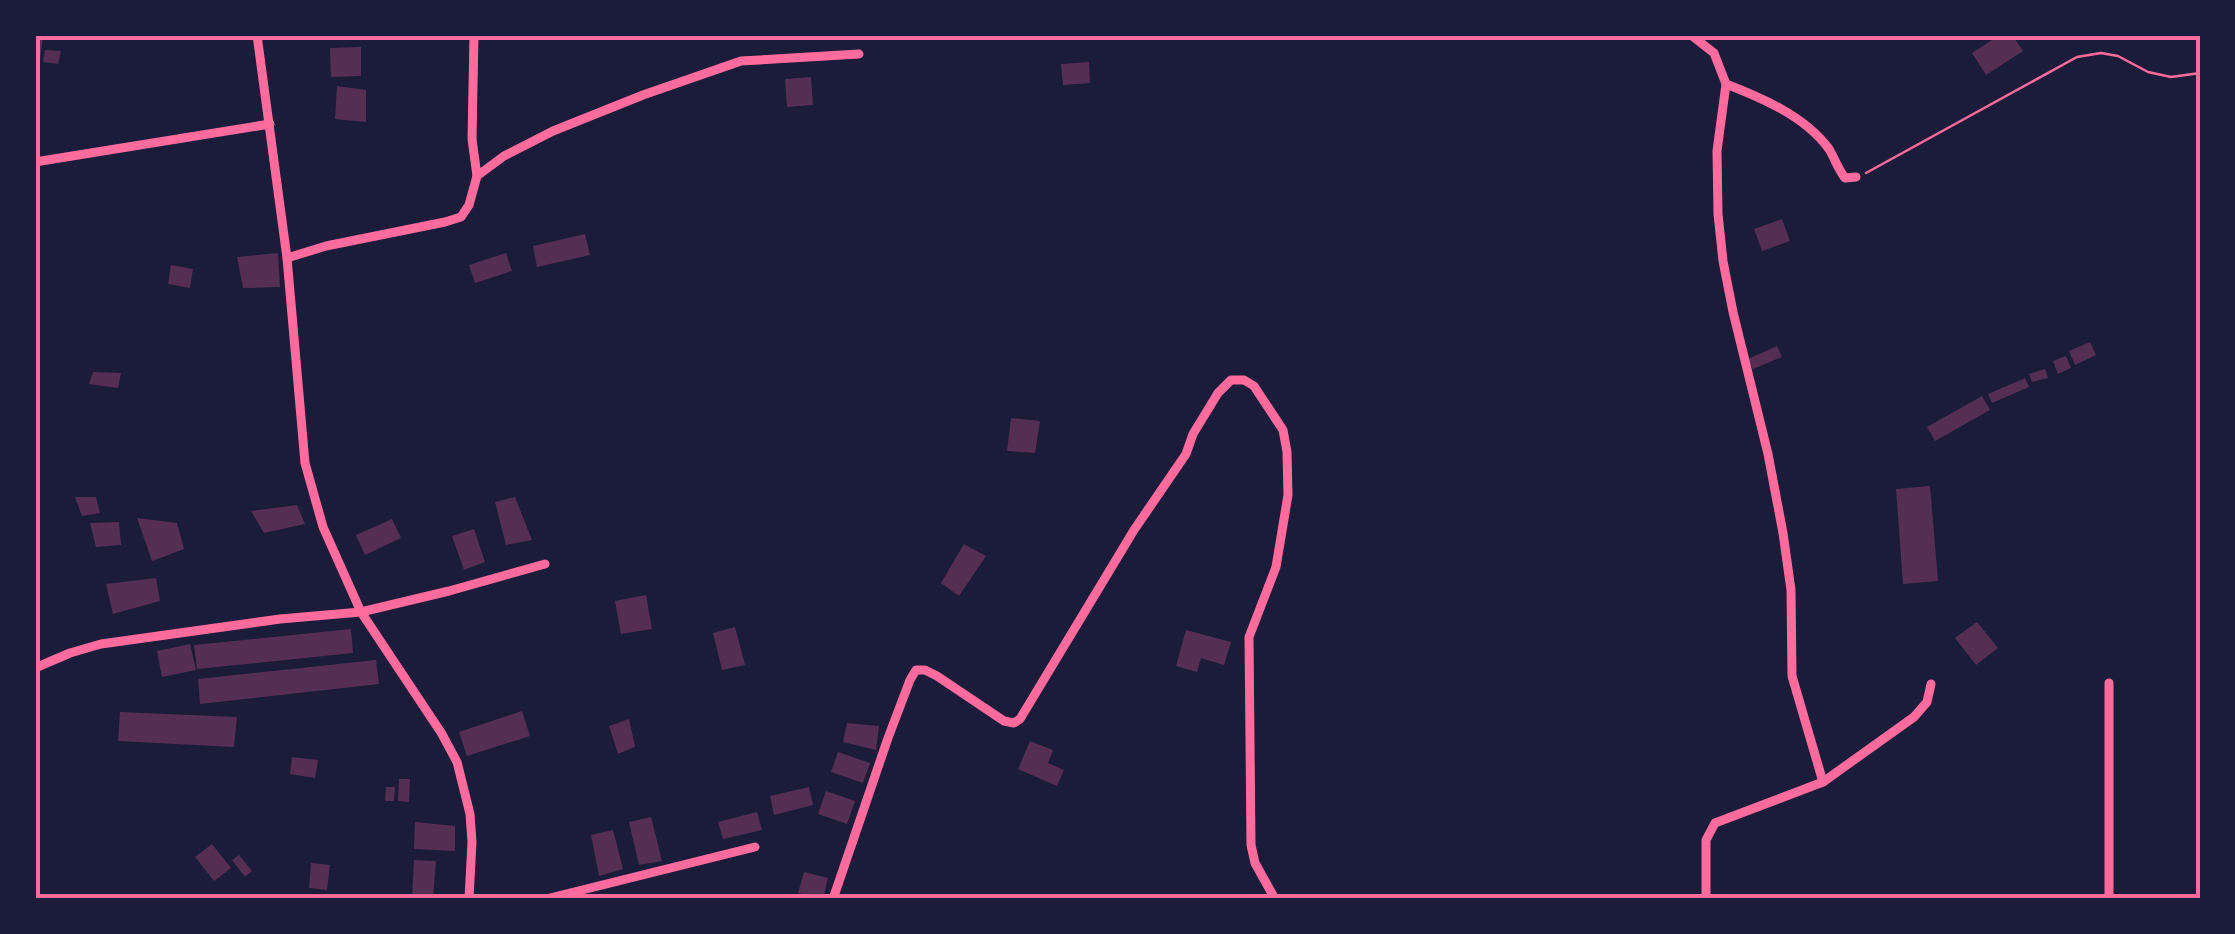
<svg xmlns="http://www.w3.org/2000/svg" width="2235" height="934" font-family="Montserrat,sans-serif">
<rect width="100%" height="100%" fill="#1b1b3a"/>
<g fill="#542f53">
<path d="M2000 35H2012L2023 51 1986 75 1972 53Z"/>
<path d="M35 36 43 37 40 60 35 59Z"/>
<path d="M361 47V76L331 77 330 48Z"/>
<path d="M45 50 61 51 58 64 43 62Z"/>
<path d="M1089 62 1090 83 1063 85 1061 64Z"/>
<path d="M811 77 813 105 787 107 785 79Z"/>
<path d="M337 86 366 90V122L335 119Z"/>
<path d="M1782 219 1790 241 1762 251 1754 229Z"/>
<path d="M585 234 590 255 537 267 533 246Z"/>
<path d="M278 253 280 287 243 288 237 257Z"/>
<path d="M506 253 512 271 475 283 469 265Z"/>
<path d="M171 265 193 269 190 288 168 284Z"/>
<path d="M2090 342 2096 355 2075 365 2069 351Z"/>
<path d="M1777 346 1782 357 1753 369 1748 359Z"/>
<path d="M2066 356 2071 368 2058 374 2053 361Z"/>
<path d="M2045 369 2048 378 2032 382 2029 374Z"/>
<path d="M93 372 121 373 118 388 89 384Z"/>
<path d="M2025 378 2029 387 1992 403 1988 394Z"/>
<path d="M1982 396 1990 410 1935 441 1927 427Z"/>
<path d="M1011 418 1040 421 1035 453 1007 451Z"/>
<path d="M1930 486 1938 581 1903 584 1896 489Z"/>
<path d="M75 497H96L100 513 82 516Z"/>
<path d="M515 497 532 540 506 545 495 502Z"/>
<path d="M297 505 305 524 264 533 251 511Z"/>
<path d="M137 518 177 523 184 549 152 561Z"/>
<path d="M392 519 401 538 365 555 356 535Z"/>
<path d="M119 522 121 545 96 547 90 523Z"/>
<path d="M474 529 485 562 464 570 452 536Z"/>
<path d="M964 544 986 556 959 596 941 583Z"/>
<path d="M156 578 160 601 113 614 106 584Z"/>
<path d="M646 595 652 629 621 634 615 601Z"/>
<path d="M1977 622 1998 648 1976 665 1955 638Z"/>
<path d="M735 627 745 665 722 670 713 633Z"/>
<path d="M351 629 353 653 197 669 194 645Z"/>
<path d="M1186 630 1231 642 1224 665 1201 658 1197 672 1176 666Z"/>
<path d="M190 644 196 670 162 677 157 651Z"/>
<path d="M376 660 379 684 200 704 198 679Z"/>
<path d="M522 711 530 736 467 756 459 732Z"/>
<path d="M120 712 237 717 234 747 118 741Z"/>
<path d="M629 719 635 747 618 754 609 726Z"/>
<path d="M847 723 879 726 876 750 843 742Z"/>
<path d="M1030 741 1053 750 1048 763 1064 770 1057 786 1018 769Z"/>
<path d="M838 752 870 763 863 783 831 772Z"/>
<path d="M292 757 318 760 315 778 290 774Z"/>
<path d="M399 779H410L409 802 398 801Z"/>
<path d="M386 787H395L394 801H385Z"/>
<path d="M809 787 813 805 774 815 770 796Z"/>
<path d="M826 791 855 801 847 824 818 814Z"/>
<path d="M757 812 762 830 723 839 718 822Z"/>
<path d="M651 817 662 861 639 865 629 822Z"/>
<path d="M415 822 455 826V851L414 849Z"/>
<path d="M613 830 623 869 599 876 591 835Z"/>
<path d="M212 844 231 868 214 881 195 857Z"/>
<path d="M239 855 252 871 245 877 232 860Z"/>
<path d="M414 860 436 861 433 899H412Z"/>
<path d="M311 863 330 865 327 890 309 888Z"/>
<path d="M804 872 828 878 823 899 798 893Z"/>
</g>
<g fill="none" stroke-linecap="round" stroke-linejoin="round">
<path stroke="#ff6b9d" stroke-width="2.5" d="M1866 173 2077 57 2101 53 2118 56 2148 72 2171 77 2200 73"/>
<g stroke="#ff6b9d" stroke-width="9">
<path d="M257 35 287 258 305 463 323 527 361 612 442 734 457 762 470 814 472 842 469 899"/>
<path d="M474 35 472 139 477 176"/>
<path d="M1691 35 1714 53 1726 84 1717 151 1718 214 1723 261 1733 312 1768 454 1783 533 1791 590 1792 676 1823 782"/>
<path d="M1726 84C1762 98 1805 116 1829 149 1835 159 1838 169 1845 178L1856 177"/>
<path d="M35 162 270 124"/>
<path d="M287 258 326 246 445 222 461 217 469 205 477 176 504 156 553 131 643 95 741 61 859 54"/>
<path d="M35 668 70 653 101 644 280 619 361 612 449 591 545 564"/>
<path d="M245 899H271"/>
<path d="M546 899 755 847"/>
<path d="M833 899 888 738 910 680 916 670H925L937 676 1004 721 1014 723 1020 719 1134 530 1186 454 1193 434 1218 393 1231 380H1244L1254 386 1283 430 1287 452 1288 495 1276 567 1249 637 1251 845 1255 863 1275 899"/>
<path d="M1706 899V840L1715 823 1823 782 1914 717 1927 702 1931 684"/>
<path d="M2109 899V683"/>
</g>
</g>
<rect width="2235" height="934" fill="none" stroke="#1b1b3a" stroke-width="75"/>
<rect x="38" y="38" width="2160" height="858" fill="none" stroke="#ff6b9d" stroke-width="4"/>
</svg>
